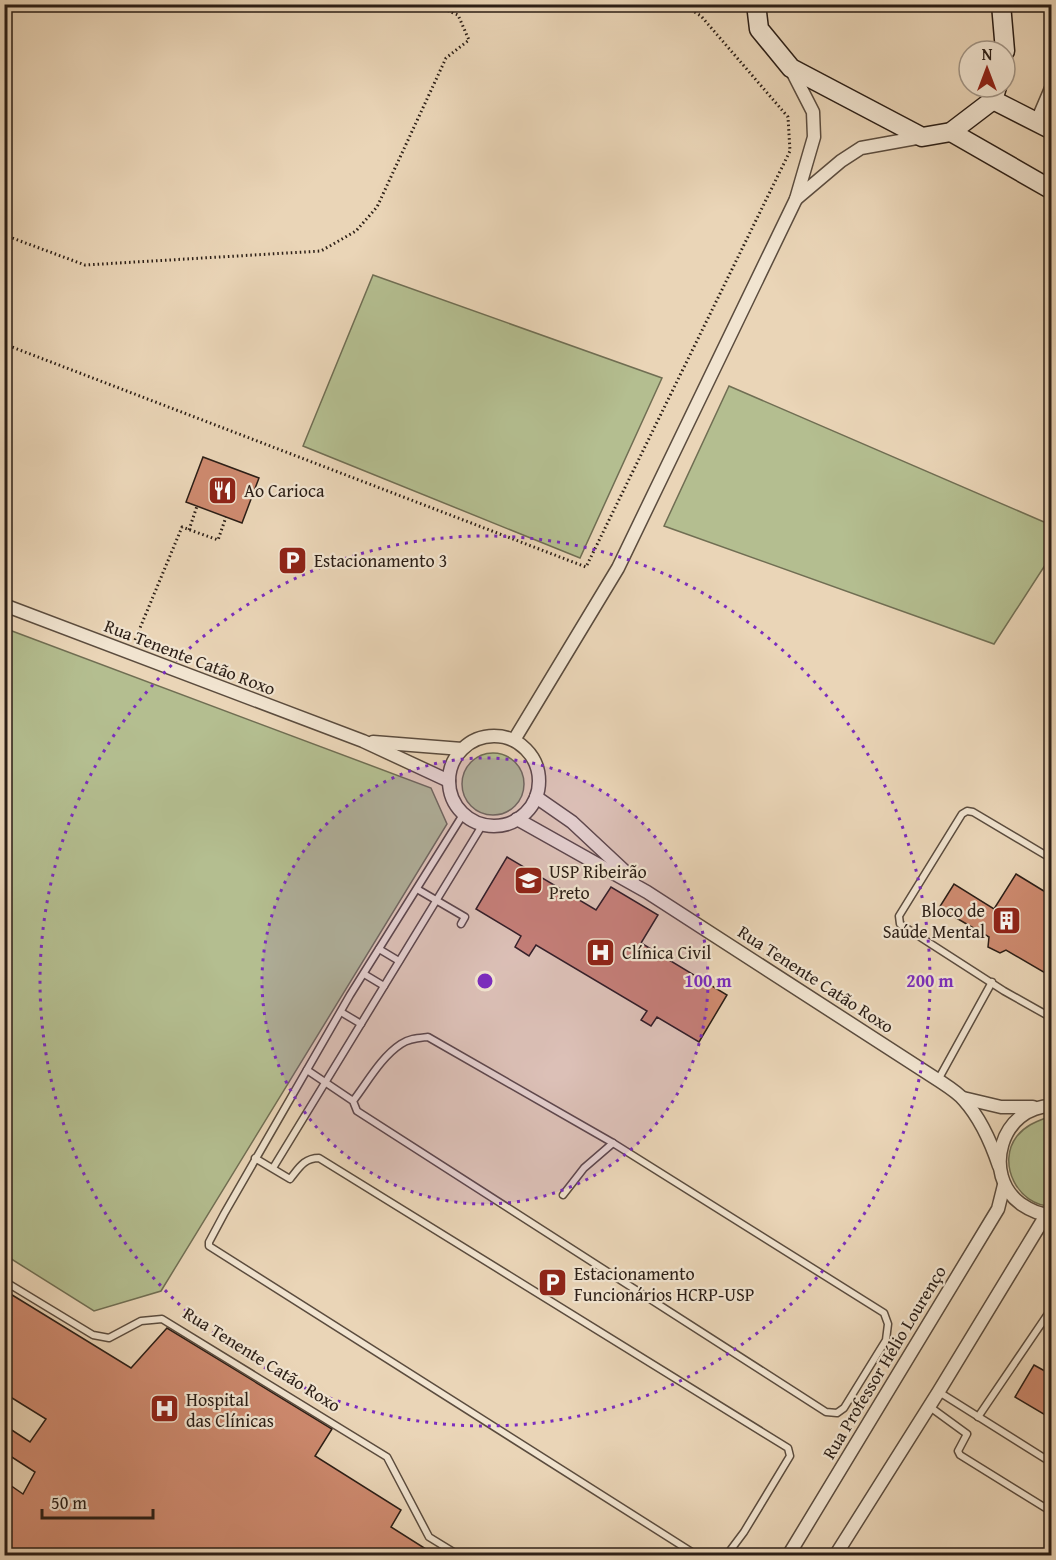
<svg xmlns="http://www.w3.org/2000/svg" width="1056" height="1560" font-family="'Gentium Book Plus',serif">
<rect width="100%" height="100%" fill="#ead5b7"/>
<filter id="stains"><feTurbulence type="fractalNoise" baseFrequency=".00333" numOctaves="4"/><feColorMatrix values="0 0 0 0 .2 0 0 0 0 .09 0 0 0 0 .02 0 0 0 .5 -.17"/></filter>
<radialGradient id="worn" r=".72"><stop offset=".6" stop-color="#630" stop-opacity="0"/><stop offset="1" stop-color="#630" stop-opacity=".3"/></radialGradient>
<g fill="#b4be90" stroke="#706e53" stroke-width="1.5">
<path d="M373 275 662 378 580 558 303 446Z"/>
<path d="M729 386 1051 525V556L994 644 664 526Z"/>
<path d="M4 628 431 788 447 824 161 1291 94 1311 5 1255Z"/>
<circle cx="493" cy="784" r="31"/>
<path d="M1046 1118H1051V1206C1018 1206 996 1163 1017 1136 1025 1126 1035 1122 1046 1118Z"/>
</g>
<g fill="#ce8a6f" stroke="#2b1e16" stroke-width="1.5">
<path d="M203 457 259 478 242 523 186 502Z"/>
<path d="M507 857 596 910 611 887 658 915 641 943 727 995 699 1042 657 1017 651 1026 641 1020 647 1011 536 945 529 956 515 947 521 936 476 909Z"/>
<path d="M1016 874 1052 896V977L1006 950 1000 953 988 947 989 937 939 908 954 884 994 909Z"/>
<path d="M4 1290 131 1368 167 1328 332 1429 315 1456 401 1510 391 1527 437 1556H51L43 1551 40 1556H4V1481L23 1494 35 1472 4 1452V1425L30 1442 46 1419 4 1393Z"/>
<path d="M1034 1365 1052 1375V1419L1015 1397Z"/>
</g>
<g fill="none" stroke-linecap="round" stroke-linejoin="round">
<defs>
<g id="lane">
<path d="M464 813 350 995 224 1214 209 1242V1246L698 1556"/>
<path d="M1052 859 973 812 967 811 962 814 899 916 900 924 1004 991 1052 1018"/>
<path d="M417 889 465 917 461 924"/>
<path d="M379 949 399 961"/>
<path d="M364 974 384 986"/>
<path d="M341 1012 361 1024"/>
<path d="M307 1070 353 1101 357 1111 826 1412 837 1413 844 1408 886 1340 888 1324 884 1313 613 1143 428 1037C419 1038 410 1038 401 1044 381 1057 367 1083 353 1101"/>
<path d="M938 1080 992 982"/>
<path d="M255 1158 290 1179C299 1168 304 1158 319 1158L788 1448 790 1456 744 1532 726 1556"/>
<path d="M273 1168 483 824"/>
<path d="M563 1195 584 1168 613 1143"/>
<path d="M4 1281 93 1335 109 1338 141 1321 162 1319 387 1457 429 1537 460 1556"/>
<path d="M939 1392 1052 1463"/>
<path d="M930 1407 967 1434 958 1451 960 1455 1052 1512"/>
<path d="M978 1417 1052 1308"/>
</g>
<g id="street">
<path d="M791 69 813 112 814 137 796 199 841 161 861 148 922 137"/>
<path d="M1037 121 1052 86"/>
<path d="M4 605 363 741 449 781"/>
<circle cx="494" cy="781" r="45"/>
<path d="M514 740 618 568 796 199"/>
<path d="M373 742 462 749"/>
<path d="M536 797 572 822 633 879"/>
<path d="M517 819 647 892 938 1080C947 1086 957 1092 964 1100 981 1119 991 1142 999 1166"/>
<path d="M963 1098 1001 1107H1033"/>
<path d="M1052 1106C1001 1106 981 1175 1021 1204 1030 1210 1041 1216 1052 1214"/>
<path d="M788 1556 998 1209 1004 1185"/>
<path d="M835 1556 939 1391 1046 1215"/>
</g>
<g id="secondary">
<path d="M756 4 759 29 791 68 922 137 951 132 993 100 997 87"/>
<path d="M1001 4 1005 51"/>
<path d="M993 100 1052 130"/>
<path d="M951 132 1052 190"/>
</g>
</defs>
<use href="#lane" stroke="#5b4c3e" stroke-width="9"/>
<use href="#street" stroke="#5b4c3e" stroke-width="15"/>
<use href="#secondary" stroke="#2b1e16" stroke-width="21"/>
<g stroke="#2b1e16" stroke-width="3" stroke-dasharray="1.5 3" stroke-linecap="butt">
<path d="M4 235 85 265 321 251 356 231 377 207 446 58 469 40 458 15 433 4"/>
<path d="M4 344 586 567 790 151 788 117 701 16 682 4"/>
<path d="M189 530 197 506"/>
<path d="M135 640 182 527 218 540 226 517"/>
</g>
<use href="#lane" stroke="#f1e4d0" stroke-width="6"/>
<use href="#street" stroke="#f1e4d0" stroke-width="12"/>
<use href="#secondary" stroke="#f1e4d0" stroke-width="18"/>
</g>
<circle cx="485" cy="981" r="223" fill="#7b2cbf" fill-opacity=".12"/>
<g fill="none" stroke="#7b2cbf" stroke-width="3" stroke-dasharray="3 6">
<circle cx="485" cy="981" r="223"/>
<circle cx="485" cy="981" r="445"/>
</g>
<defs>
<symbol id="restaurant-square" viewBox="-11 -11 22 22"><rect x="-9" y="-9" width="18" height="18" rx="4" fill="#8f2418" stroke="#f1e4d0"/><path d="M-5-6h1v4h1v-4h1v4h1v-4h1v5L-1.5 .5V6h-2V.5L-5-1ZM5-6V6H3V1.5H1.5Q1.5-4 5-6Z" fill="#fff"/></symbol>
<symbol id="parking-square" viewBox="-11 -11 22 22"><rect x="-9" y="-9" width="18" height="18" rx="4" fill="#8f2418" stroke="#f1e4d0"/><path d="M-3.5-5.5H1a3.5 3.5 0 0 1 0 7H-1V5.5H-3.5ZM-1-3.4V-.6H.8a1.4 1.4 0 0 0 0-2.8Z" fill="#fff"/></symbol>
<symbol id="university-square" viewBox="-11 -11 22 22"><rect x="-9" y="-9" width="18" height="18" rx="4" fill="#8f2418" stroke="#f1e4d0"/><path d="M0-5L7-2L0 1L-7-2ZM-4 1L0 2.5L4 1V4Q0 6-4 4Z" fill="#fff"/></symbol>
<symbol id="building-square" viewBox="-11 -11 22 22"><rect x="-9" y="-9" width="18" height="18" rx="4" fill="#8f2418" stroke="#f1e4d0"/><path d="M-4-6H4V6H1V3H-1V6H-4ZM-2.5-4.3h1.7v1.8h-1.7ZM.8-4.3h1.7v1.8H.8ZM-2.5-1h1.7V.8h-1.7ZM.8-1h1.7V.8H.8Z" fill="#fff"/></symbol>
<symbol id="hospital-square" viewBox="-11 -11 22 22"><rect x="-9" y="-9" width="18" height="18" rx="4" fill="#8f2418" stroke="#f1e4d0"/><path d="M-5-5h3v3.5h4V-5h3V5h-3V1.5h-4V5h-3Z" fill="#fff"/></symbol>
</defs>
<g fill-rule="evenodd">
<use href="#restaurant-square" x="206" y="474" width="33" height="33"/>
<use href="#parking-square" x="276" y="544" width="33" height="33"/>
<use href="#university-square" x="512" y="864" width="33" height="33"/>
<use href="#building-square" x="990" y="904" width="33" height="33"/>
<use href="#hospital-square" x="584" y="936" width="33" height="33"/>
<use href="#parking-square" x="536" y="1266" width="33" height="33"/>
<use href="#hospital-square" x="148" y="1392" width="33" height="33"/>
</g>
<g text-anchor="middle" dominant-baseline="central" stroke-width="4.5" stroke-linejoin="round" paint-order="stroke">
<g font-size="18" fill="#2b1e16" stroke="#f1e4d0" text-anchor="start">
<text x="244" y="490">Ao Carioca</text>
<text x="314" y="560">Estacionamento 3</text>
<text x="549" y="871">USP Ribeirão<tspan x="549" dy="21">Preto</tspan></text>
<text x="985" y="910" text-anchor="end">Bloco de<tspan x="985" dy="21">Saúde Mental</tspan></text>
<text x="622" y="952">Clínica Civil</text>
<text x="574" y="1273">Estacionamento<tspan x="574" dy="21">Funcionários HCRP-USP</tspan></text>
<text x="186" y="1399">Hospital<tspan x="186" dy="21">das Clínicas</tspan></text>
</g>
<g font-size="18" fill="#2b1e16" stroke="#f1e4d0">
<text transform="translate(190 657) rotate(21)">Rua Tenente Catão Roxo</text>
<text transform="translate(816 979) rotate(33)">Rua Tenente Catão Roxo</text>
<text transform="translate(262 1359) rotate(32)">Rua Tenente Catão Roxo</text>
<text transform="translate(884 1362) rotate(-59)">Rua Professor Hélio Lourenço</text>
</g>
</g>
<circle cx="485" cy="981" r="9" fill="#7b2cbf" stroke="#f1e4d0" stroke-width="3"/>
<g font-size="18" text-anchor="middle" font-weight="bold" fill="#7b2cbf" stroke="#f1e4d0" stroke-width="4.5" stroke-linejoin="round" paint-order="stroke">
<text x="708" y="987">100 m</text>
<text x="930" y="987">200 m</text>
</g>
<rect width="1056" height="1560" fill="none" stroke="#ead5b7" stroke-width="24"/>
<rect x="6" y="6" width="1044" height="1548" fill="none" stroke="#2b1e16" stroke-width="3"/>
<rect x="12" y="12" width="1032" height="1536" fill="none" stroke="#2b1e16" stroke-width="1.5"/>
<g transform="translate(987 69)"><circle r="28" fill="#f1e4d0" stroke="#a29586" stroke-width="1.5"/>
<path d="M0-4.5L10 22L0 15L-10 22Z" fill="#8f2418"/>
<text y="-9" font-size="16" font-weight="bold" text-anchor="middle" fill="#2b1e16">N</text>
</g>
<path d="M42 1509v9h111v-9" fill="none" stroke="#2b1e16" stroke-width="3"/>
<text x="51" y="1509" font-size="18" fill="#2b1e16" stroke="#f1e4d0" stroke-width="4.5" paint-order="stroke">50 m</text>
<rect width="100%" height="100%" filter="url(#stains)"/>
<rect width="100%" height="100%" fill="url(#worn)"/>
</svg>
